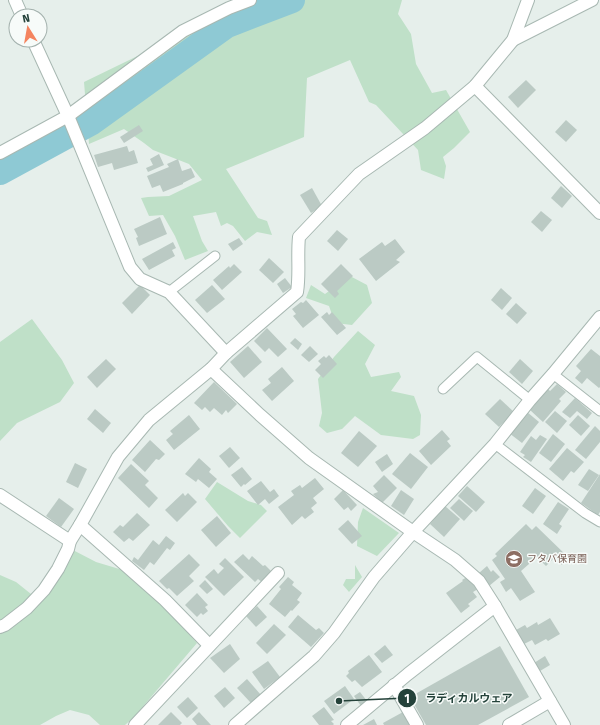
<svg xmlns="http://www.w3.org/2000/svg" width="600" height="725" font-family="'Fira Sans','Noto Sans JP',sans-serif">
<rect width="100%" height="100%" fill="#e6efeb"/>
<g fill="#bfe0c8">
<path d="M275 0H402L398 14 411 34 416 64 432 93 446 90 470 132 454 148 443 157 446 166 444 179 421 170 418 150 376 105 369 102 350 60 307 78 304 137 226 169 258 218 267 221 272 235 257 232 245 241 233 226 227 223 221 226 216 212 193 216 202 241 208 251 185 260 175 236 163 215 149 216 141 198 148 197 169 196 202 180 189 164 153 150 144 143 124 129 89 144 84 82 226 13Z"/>
<path d="M350 276 367 285 372 303 352 325 335 323 329 306 306 298 311 285 325 294Z"/>
<path d="M32 319 62 360 74 383 60 402 17 423 0 441V342Z"/>
<path d="M358 331 375 345 365 364 371 377 399 372 401 377 391 391 414 396 421 415 420 435 413 439 381 435 355 416 342 429 327 433 319 426 322 413 318 379 334 357Z"/>
<path d="M217 482 248 501 261 505 267 511 240 538 228 526 205 499Z"/>
<path d="M363 508 399 533 377 556 357 546 358 522Z"/>
<path d="M71 549 96 562 126 571 169 612 197 643 134 717 125 725H100L89 715 70 710 56 716 40 725H0V575L16 582 41 602 57 581Z"/>
<path d="M355 565 362 577 349 592 343 585 346 579H355Z"/>
</g>
<g fill="none" stroke-linecap="round" stroke-linejoin="round">
<path stroke="#8ec9d4" stroke-width="26" d="M0 172 92 122 227 25 292 0"/>
</g>
<g fill="#bbcac4">
<path d="M526 80 536 90 518 108 508 97Z"/>
<path d="M566 120 577 130 566 142 555 132Z"/>
<path d="M139 125 143 131 124 143 120 137Z"/>
<path d="M127 146 129 152 134 150 138 163 114 170 112 163 98 167 94 155Z"/>
<path d="M159 154 164 165 148 172 146 168 153 165 150 159Z"/>
<path d="M178 159 182 171 191 168 195 177 183 183V184L163 192 160 185 152 188 147 176 169 167 167 164Z"/>
<path d="M561 186 572 196 562 208 551 198Z"/>
<path d="M312 188 322 206 311 213 300 195Z"/>
<path d="M541 211 552 220 542 232 531 222Z"/>
<path d="M160 217 167 234 139 246 136 238 138 237 134 229Z"/>
<path d="M337 230 348 239 338 251 327 241Z"/>
<path d="M239 238 243 244 233 251 228 244Z"/>
<path d="M395 239 405 252 396 260 400 262 376 281 359 259 382 242 385 246Z"/>
<path d="M173 242 176 248 172 250 175 256 149 270 142 259Z"/>
<path d="M269 258 284 272 273 283 259 270Z"/>
<path d="M234 264 242 272 222 290 213 280 229 266 230 268Z"/>
<path d="M341 264 353 276 337 291 339 294 335 298 321 284Z"/>
<path d="M285 278 292 287 283 293 277 284Z"/>
<path d="M140 285 150 295 132 314 122 303Z"/>
<path d="M212 285 225 299 207 313 195 300Z"/>
<path d="M501 288 512 298 502 310 491 300Z"/>
<path d="M306 300 319 315 303 328 293 316 296 314 292 309 301 302 303 303Z"/>
<path d="M516 303 527 313 517 324 506 314Z"/>
<path d="M327 312 329 315 332 312 346 328 337 335 321 317Z"/>
<path d="M267 328 287 349 278 357 269 348 265 352 254 341Z"/>
<path d="M295 338 302 344 298 350 290 343Z"/>
<path d="M248 346 262 362 244 378 230 362Z"/>
<path d="M310 346 318 354 309 362 301 355Z"/>
<path d="M591 349 600 356V387L599 388 587 378 582 384 575 378 581 371 576 366Z"/>
<path d="M329 355 337 364 323 378 315 370 321 364 318 361 324 356 326 358Z"/>
<path d="M106 359 116 369 97 388 87 377Z"/>
<path d="M520 359 533 371 522 384 509 372Z"/>
<path d="M282 367 294 381 272 401 262 390 271 383 268 379Z"/>
<path d="M214 382 237 404 228 413 226 410 222 415 214 408 210 412 205 407 202 410 194 403Z"/>
<path d="M557 384 566 392 559 399 561 401 543 422 530 410 548 389 550 391Z"/>
<path d="M575 398 592 413 587 419 577 411 570 418 562 412Z"/>
<path d="M500 399 514 412 499 427 485 414Z"/>
<path d="M95 409 111 423 103 433 87 419Z"/>
<path d="M555 411 567 421 557 433 545 422Z"/>
<path d="M527 412 539 422 522 443 509 433Z"/>
<path d="M189 415 200 429 174 450 166 440 173 434 170 431Z"/>
<path d="M578 415 590 426 581 436 569 425Z"/>
<path d="M595 426 600 431V442L586 459 575 450Z"/>
<path d="M442 430 450 439 447 441 451 446 431 465 419 451Z"/>
<path d="M359 431 377 446 358 467 341 453Z"/>
<path d="M553 434 565 444 551 462 539 453Z"/>
<path d="M540 435 547 439 531 462 523 457 525 455 520 452 531 436 536 440Z"/>
<path d="M150 440 165 454 159 460 156 459 145 472 132 460Z"/>
<path d="M230 447 240 458 229 468 219 456Z"/>
<path d="M567 448 584 462 574 473 571 471 563 481 549 469Z"/>
<path d="M410 453 428 467 411 489 392 474Z"/>
<path d="M387 454 393 464 382 472 375 462Z"/>
<path d="M199 458 211 469 209 472 217 479 209 488 198 479 196 482 185 474Z"/>
<path d="M75 463 87 469 78 488 66 482Z"/>
<path d="M131 464 149 481 145 485 158 498 149 508 118 478Z"/>
<path d="M242 467 252 479 245 485 244 484 241 487 231 475Z"/>
<path d="M589 469 599 475 588 491 578 485Z"/>
<path d="M600 474V512L598 515 581 503Z"/>
<path d="M384 475 397 488 382 503 373 494 378 492 373 486Z"/>
<path d="M315 478 324 489 313 498 317 503 311 508 314 512 305 519 302 516 292 525 278 507 294 495 291 491 300 485 302 488Z"/>
<path d="M261 481 270 492 274 489 279 496 269 504 265 499 258 505 247 491Z"/>
<path d="M467 486 485 502 476 512 458 496Z"/>
<path d="M535 488 546 496 533 514 522 506Z"/>
<path d="M343 490 357 505 351 511 348 507 344 510 334 499Z"/>
<path d="M401 490 414 499 404 515 391 506Z"/>
<path d="M183 493 185 496 188 493 197 502 177 522 165 510Z"/>
<path d="M59 498 74 509 61 527 46 516Z"/>
<path d="M459 499 473 511 464 521 450 508Z"/>
<path d="M558 502 569 509 559 524 562 526 557 534 543 524Z"/>
<path d="M445 506 460 519 444 537 430 524Z"/>
<path d="M137 513 150 525 133 541 129 538 124 542 113 532 120 525 123 527Z"/>
<path d="M217 516 231 533 216 547 201 530Z"/>
<path d="M348 520 362 536 352 544 338 529Z"/>
<path d="M526 524 532 530 536 526 568 557 562 565 555 557 546 566 537 557 521 571 535 592 520 601 511 588 506 592 500 582 505 579 492 560 497 556 495 554Z"/>
<path d="M166 536 175 543 170 550 167 548 154 565 150 562 144 570 132 561 134 557 138 560 153 540 159 545Z"/>
<path d="M189 554 200 565 189 576 194 581 177 596 169 588 167 589 159 581Z"/>
<path d="M243 554 249 560 252 556 263 566 265 565 273 573 263 583 258 579 255 582 234 562Z"/>
<path d="M225 558 244 577 224 596 205 577 214 569 218 574 224 568 219 564Z"/>
<path d="M487 566 491 572 493 570 500 577 489 586 479 573Z"/>
<path d="M288 577 294 582 292 585 302 593 297 600 300 602 292 611 291 610 285 617 269 604 281 589 279 587Z"/>
<path d="M467 577 478 589 473 592 477 597 468 604 470 606 461 613 446 593 463 581 462 580Z"/>
<path d="M205 580 213 589 207 594 199 586Z"/>
<path d="M197 593 208 605 205 607 208 611 203 615 201 613 197 617 185 605Z"/>
<path d="M257 606 267 617 256 627 246 616Z"/>
<path d="M298 615 316 630 319 628 324 633 311 647 288 627Z"/>
<path d="M550 618 560 634 548 641 546 639 535 645 532 640 524 644 516 630 525 625 527 628 537 622 538 625Z"/>
<path d="M274 624 286 635 267 654 256 643Z"/>
<path d="M230 644 240 659 224 673 210 658Z"/>
<path d="M385 645 393 655 382 663 374 654Z"/>
<path d="M500 646 529 697 478 725H426L410 697Z"/>
<path d="M369 655 382 672 362 687 355 680 352 682 346 676 349 673 348 671Z"/>
<path d="M545 656 550 665 540 671 534 663Z"/>
<path d="M268 661 280 677 264 689 252 672Z"/>
<path d="M247 679 261 695 251 703 237 688Z"/>
<path d="M345 686 354 699 334 714 324 701Z"/>
<path d="M225 687 235 698 224 708 214 696Z"/>
<path d="M360 692 367 701 361 706 354 696Z"/>
<path d="M188 697 198 708 187 718 177 707Z"/>
<path d="M324 707 334 720 331 721 334 724 333 725H319L312 716Z"/>
<path d="M171 712 182 723 180 725H158Z"/>
<path d="M199 712 211 725H197L192 719Z"/>
<path d="M403 712 410 725H384L383 723Z"/>
<path d="M374 719 377 725H363Z"/>
</g>
<g fill="none" stroke-linecap="round" stroke-linejoin="round">
<defs>
<g id="lane">
<path d="M169 292 215 256"/>
<path d="M553 374 600 411"/>
<path d="M443 389 477 357 530 400"/>
<path d="M495 444 585 513 600 522"/>
</g>
<g id="street">
<path d="M15 0 22 16"/>
<path d="M33 40 68 116 130 267 140 279 169 292 226 353"/>
<path d="M513 40 592 0"/>
<path d="M475 86 600 213"/>
<path d="M0 153 68 116 183 31 229 8 250 0"/>
<path d="M211 369 260 415 309 458 413 532 455 560 479 581 495 606 564 725"/>
<path d="M0 495 70 541"/>
<path d="M80 525 165 600 209 645"/>
<path d="M0 627 5 625 27 608 44 590 58 569 68 549 70 541 80 525 118 457 149 420 211 369 226 353 297 292C300 274 297 256 299 237L359 174 425 128 475 86 513 40 528 0"/>
<path d="M394 685 417 725"/>
<path d="M135 725 278 573"/>
<path d="M235 725 314 656 334 633 374 577 413 532 495 444 530 400 553 374 600 317"/>
<path d="M347 725 408 674 495 606"/>
<path d="M509 725 550 701"/>
</g>
</defs>
<use href="#lane" stroke="#a8b8b2" stroke-width="11"/>
<use href="#street" stroke="#a8b8b2" stroke-width="14"/>
<use href="#lane" stroke="#fff" stroke-width="9"/>
<use href="#street" stroke="#fff" stroke-width="12"/>
</g>
<defs>
<symbol id="school-disc" viewBox="-11 -11 22 22"><circle r="9.5" fill="#8d6e63" stroke="#f7fbf9"/><path d="M0-5L7-2L0 1L-7-2ZM-4 1L0 2.5L4 1V4Q0 6-4 4Z" fill="#fff"/></symbol>
</defs>
<g fill-rule="evenodd">
<use href="#school-disc" x="504" y="549" width="20" height="20"/>
</g>
<g text-anchor="middle" dominant-baseline="central" stroke-width="3" stroke-linejoin="round" paint-order="stroke">
<g font-size="10" fill="#785e54" stroke="#f7fbf9" text-anchor="start">
<text x="527" y="559">フタバ保育園</text>
</g>
</g>
<path fill="none" stroke="#24423a" stroke-width="1.5" d="M339 701L407 698"/>
<g fill="#24423a" stroke="#f7fbf9" stroke-width="1.5">
<circle cx="339" cy="701" r="4"/>
<circle cx="407" cy="698" r="10"/>
</g>
<g font-size="12" text-anchor="middle" font-weight="bold" fill="#fff">
<text x="407" y="703">1</text>
</g>
<g font-size="11" text-anchor="middle" font-weight="bold" fill="#24423a" stroke="#f7fbf9" stroke-width="3" stroke-linejoin="round" paint-order="stroke">
<text x="469" y="702">ラディカルウェア</text>
</g>
<g transform="translate(28 28) rotate(349)"><circle r="19" fill="#f7fbf9" stroke="#a3b1ad"/>
<path d="M0-3L7 15L0 10L-7 15Z" fill="#f4845f"/>
<text y="-6" font-size="11" font-weight="bold" text-anchor="middle" fill="#24423a">N</text>
</g>
</svg>
